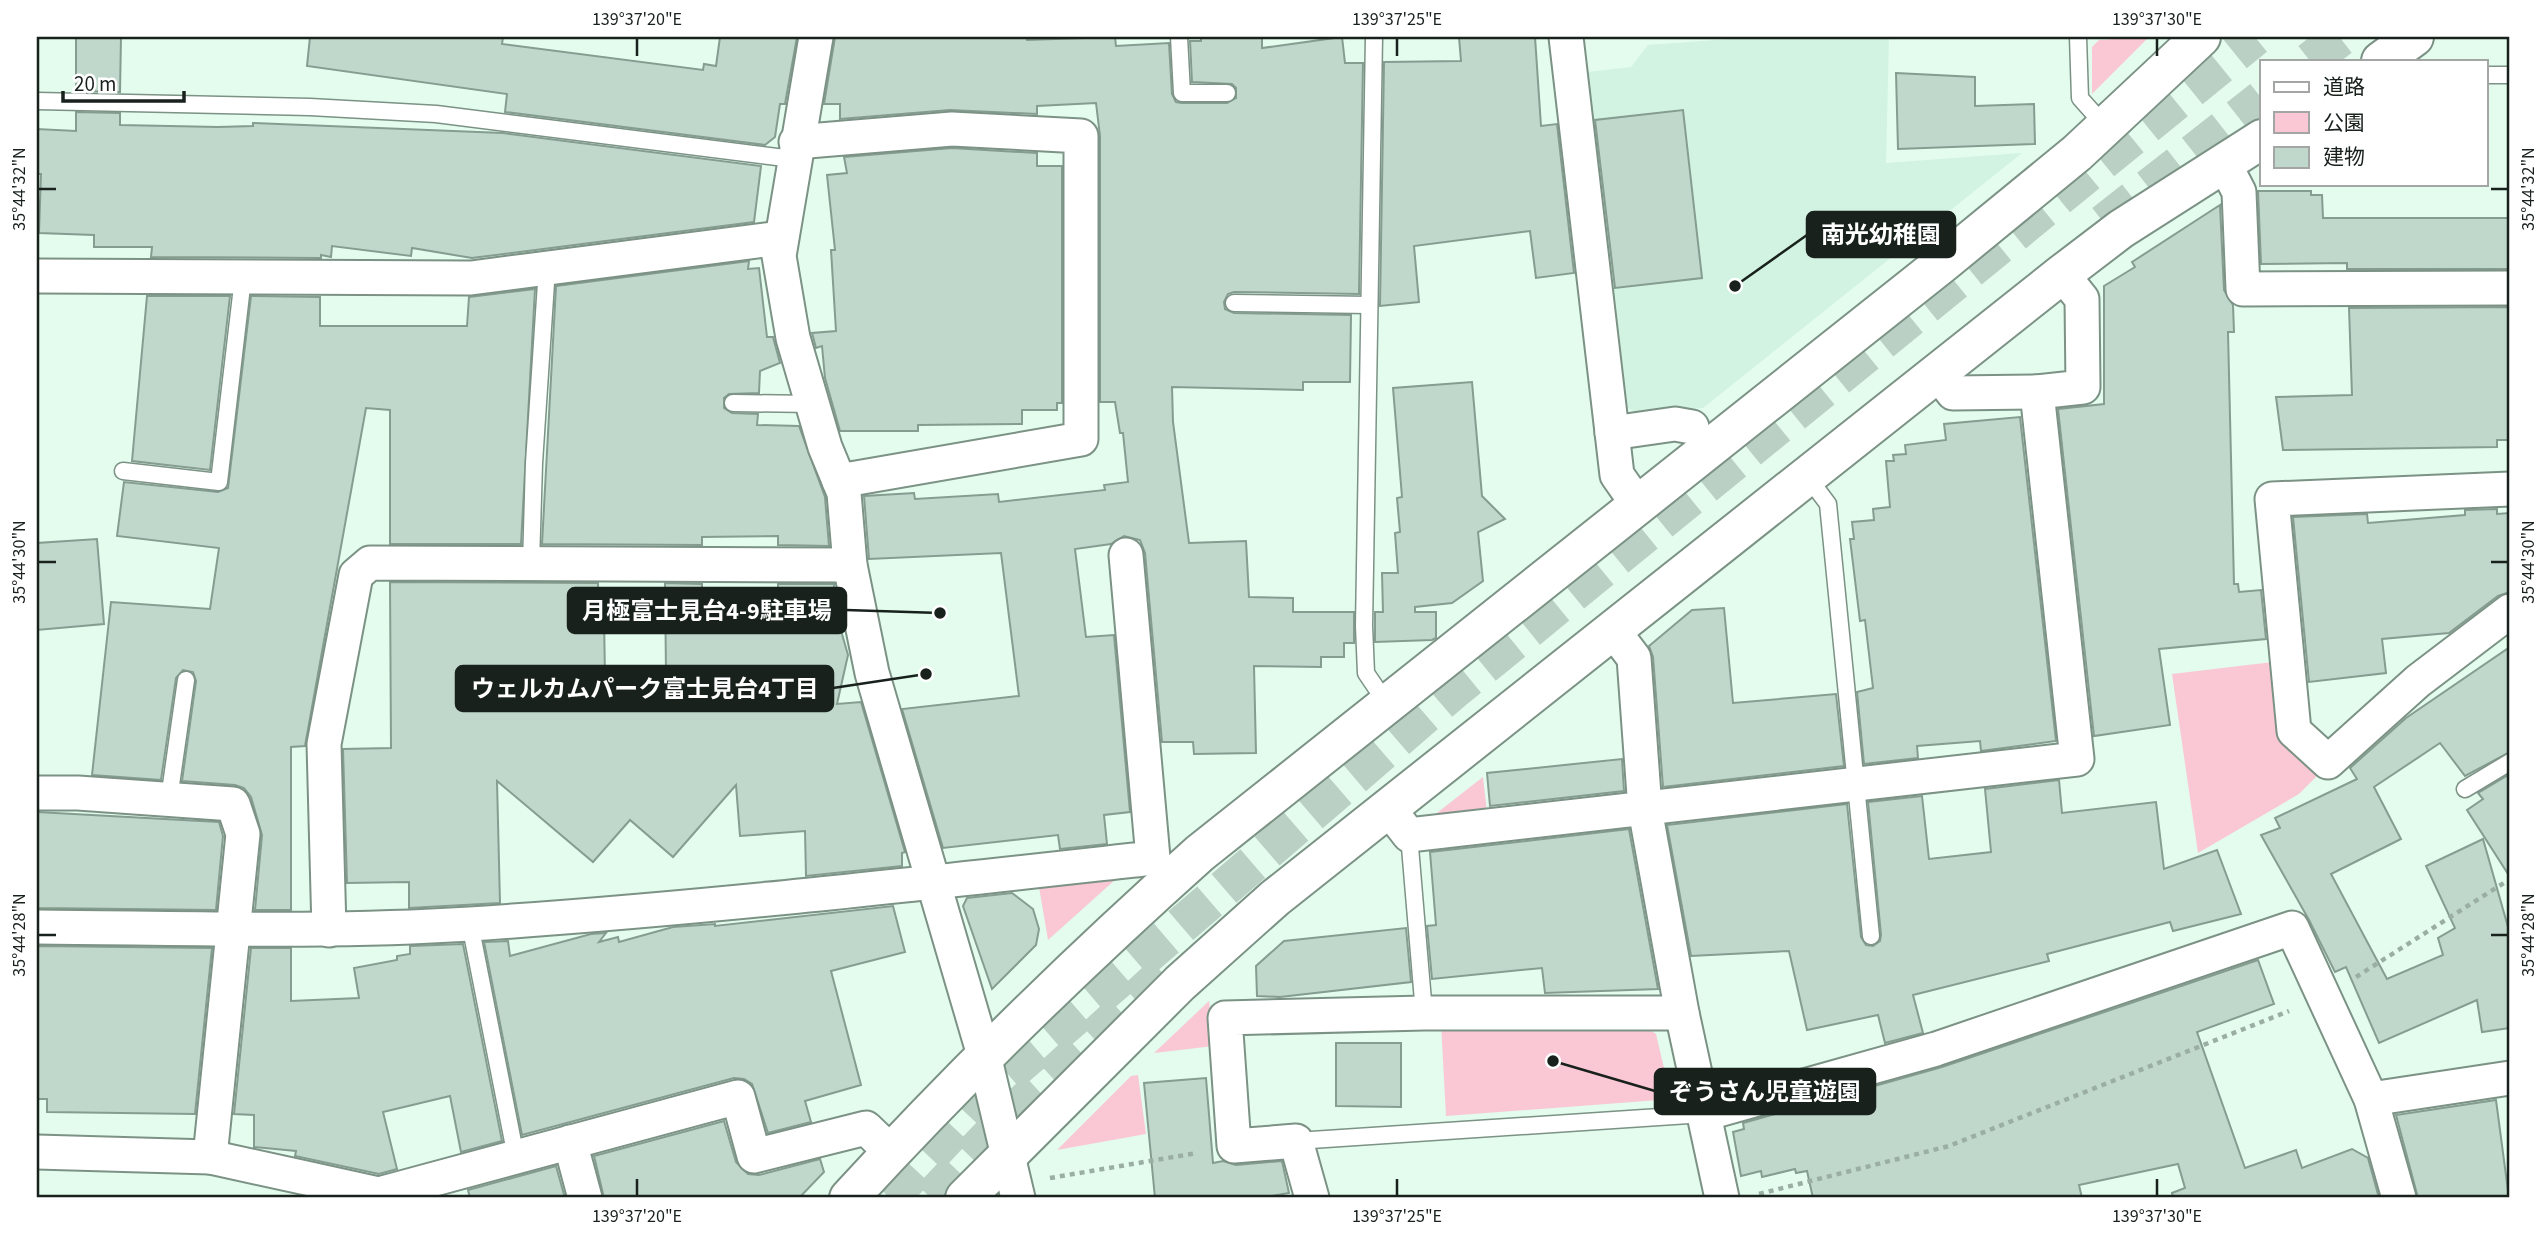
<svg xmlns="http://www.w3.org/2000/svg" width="2547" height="1235" font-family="'Source Sans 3','Noto Sans JP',sans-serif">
<rect width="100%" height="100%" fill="#e3fcee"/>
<path fill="#d2f3e1" d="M1758 37H1889L1886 163 2022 153 1703 408 1637 413 1627 408 1588 72 1631 67 1648 45Z"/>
<g fill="#fac8d5">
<path d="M2149 37 2092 94V47L2099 40Z"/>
<path d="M2273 662 2322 771 2299 794 2198 853 2172 674Z"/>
<path d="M1483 777 1487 812 1433 816Z"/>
<path d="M1126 870 1048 940 1038 881Z"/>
<path d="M1209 1001 1214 1046 1154 1053Z"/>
<path d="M1638 1022 1656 1034 1669 1089 1659 1100 1446 1116 1441 1023Z"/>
<path d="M1138 1075 1146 1134 1057 1150 1131 1076Z"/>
</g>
<g fill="#c0d8cb" stroke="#859c90" stroke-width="2">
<path d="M76 37H121L120 92 76 91Z"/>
<path d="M310 37H503L502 44 703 70 704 64 716 66 720 37H797L785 104H780L775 137 765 145 505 112 507 94 307 66Z"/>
<path d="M835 37H1026L1027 40 1115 37 1116 46 1169 43 1172 94 1176 102 1182 103H1227L1236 98V88L1232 84 1192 82 1190 41H1201V37H1262V48L1342 37 1345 63H1363L1359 294 1234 292 1228 294 1224 302 1225 309 1234 313 1351 315 1350 382H1303V390L1172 387 1173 422 1189 543 1246 541 1249 597 1293 598V612H1354V643H1344V657H1321V667L1254 666 1256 753 1194 754 1193 742H1162L1145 553 1140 540 1124 536 1111 544 1075 549 1086 637 1114 635 1130 812 1104 815 1107 844 1060 849 1058 835 943 848 902 709 1019 696 1001 553 869 559 864 496 914 493 915 499 998 494 999 502 1105 490 1104 485 1128 482 1123 433H1120L1115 402H1100V136L1096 103 1037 106V114L950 110 840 119V104H824Z"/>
<path d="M1459 37H1535L1541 126 1557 124 1574 273 1536 278 1530 231 1414 246 1419 302 1380 306 1384 62 1461 61Z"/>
<path d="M1896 73 1975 77V106L2034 104 2035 144 1898 149Z"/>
<path d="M1683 110 1702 278 1615 288 1595 120Z"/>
<path d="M76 112 120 113V125L218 127 253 126V123L503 133 761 166 754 222 472 258 412 248 411 256 332 246 331 257 321 255V258L151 257 152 247H94V235L39 233 41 174H37V129L76 131Z"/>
<path d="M952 148 1037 153V166H1062V403H1057V410H1022V424L918 425V431H840L825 378 822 346 816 348 812 333 836 331 831 250H835L827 175 847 173 844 157Z"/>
<path d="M2258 191H2311V195H2322L2323 218H2510V269H2347V263L2261 264Z"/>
<path d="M2220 205 2224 290 2233 305 2234 332H2228L2234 584H2238L2239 592 2261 590 2266 639 2159 649 2170 725 2094 736 2058 409 2104 404V286L2135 267 2132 262Z"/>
<path d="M749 261 748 269 759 268 767 337H773L780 363 760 371 759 393 729 394 724 398V408L732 413 758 414 757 425 799 426 825 497 829 546 778 545V536L702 537V545L542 544 556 286Z"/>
<path d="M535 289 521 544H390V410L366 408 305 746 291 747V910H255L262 835 251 797 244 788 235 785 182 781 196 681 193 672 183 670 176 678 161 780 92 775 111 602 210 609 219 548 117 536 124 482 218 492 228 488 251 296 320 297V326H467L469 297Z"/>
<path d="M147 296H230L210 470 132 461Z"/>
<path d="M2510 307V440H2497V447L2283 450 2276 397 2352 395 2349 308Z"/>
<path d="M1472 382 1482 496 1505 519 1478 532 1483 581 1452 603 1415 607V612H1436V638L1432 640 1375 642V612H1383L1382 573H1398L1395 533 1400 532 1397 498 1402 497 1393 388Z"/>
<path d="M2020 417 2056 741 1981 751 1980 741 1917 746 1918 758 1864 764 1857 692 1873 688 1865 620 1860 621 1850 539H1854L1852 522 1874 520 1873 509 1890 507 1886 461H1894L1893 455 1906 454 1905 445 1946 440 1944 424Z"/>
<path d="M2497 509V514L2510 513V592L2498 596 2449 633 2382 639 2386 673 2309 682 2293 517 2367 514 2368 523 2465 515V510Z"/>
<path d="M97 539 104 624 37 630V543Z"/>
<path d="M390 582 598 583 599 618H604L605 678 666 673 665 583 702 584V604H778V584H834V606L848 655 837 704 861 702 905 852 902 853V866L806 876 805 831 740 836 736 785 673 857 630 820 593 862 497 781 500 903 409 908V882L347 883 343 749 391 748Z"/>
<path d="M1724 608 1733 703 1836 694 1844 766 1663 787 1653 657 1649 646 1692 610Z"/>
<path d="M2510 647V752L2465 776 2440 743 2374 787 2401 839 2331 874 2387 979 2443 955 2438 938 2455 928 2426 866 2483 839 2510 934V1028L2482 1032 2477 1000 2379 1043 2346 967 2335 972 2309 920 2261 835 2280 828 2275 818 2357 779 2350 768 2406 718Z"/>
<path d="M1622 759 1624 791 1490 806 1487 773Z"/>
<path d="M2510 774V877L2467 810 2483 799 2478 793Z"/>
<path d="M2059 780 2062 813 2156 802 2164 869 2217 850 2241 914 2173 931 2170 922 2047 954 2049 961 1913 995 1923 1033 1885 1043 1878 1015 1807 1030 1789 951 1691 956 1667 825 1847 804 1861 937 1866 945 1873 946 1880 941 1881 935 1868 802 1922 796 1929 859 1991 852 1985 789Z"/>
<path d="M37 812 219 822 223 836 216 910 37 908Z"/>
<path d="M1629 829 1658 989 1545 993 1542 968 1432 979 1427 926 1436 925 1430 852Z"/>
<path d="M1012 893 1033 909 1039 929 1036 945 992 989 963 906 967 898Z"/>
<path d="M893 906 905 952 831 971 861 1085 805 1101 811 1122 768 1133 752 1084 744 1079 734 1078 522 1135 484 942 508 941 510 956 591 934 606 933 599 942 618 937 619 942 673 927 715 924V926Z"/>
<path d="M1406 928 1411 982 1280 997 1257 996 1256 966 1284 941Z"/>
<path d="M463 944 502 1141 461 1152 450 1096 383 1112 397 1169 379 1174 295 1156 296 1151 254 1147V1115L234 1114 251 948H291V1001L359 998 354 968 397 960V956L410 954V946Z"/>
<path d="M37 946 212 948 195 1114 47 1112V1099H37Z"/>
<path d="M2258 960 2274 1004 2197 1032 2245 1168 2296 1150 2302 1168 2352 1149 2368 1158 2379 1198H2173L2172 1193 2185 1188 2178 1164 2079 1185 2082 1198H1813L1807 1171 1796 1173 1795 1169 1762 1177 1761 1171 1741 1176 1733 1132 1744 1129 1743 1123 1942 1067Z"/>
<path d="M1336 1043H1401V1107L1336 1106Z"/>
<path d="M1206 1078 1213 1163 1223 1161 1236 1165 1282 1161 1289 1193 1260 1198H1155L1144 1083Z"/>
<path d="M2496 1100 2509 1198H2418L2396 1115Z"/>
<path d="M724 1121 736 1162 748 1174 759 1175 820 1159 824 1172 799 1198H604L594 1156Z"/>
<path d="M556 1166 565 1198H470L468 1190Z"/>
</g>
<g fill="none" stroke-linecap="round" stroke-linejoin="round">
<g stroke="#bad0c4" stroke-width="38" stroke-dasharray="38 19" stroke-linecap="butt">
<path d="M2310 61 2341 37"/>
<path d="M2104 223 2262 99"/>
<path d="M890 1198 997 1084 1453 691 2255 37"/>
<path d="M931 1198 1008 1117 1170 968"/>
</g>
<defs>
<g id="service">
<path d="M1179 37 1182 93H1227"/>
<path d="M1374 37 1364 626 1366 673 1387 704"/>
<path d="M2078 37 2080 98 2105 126"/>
<path d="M2486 75H2510"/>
<path d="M37 101 310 107 436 114 793 159"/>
<path d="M1234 303 1369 305"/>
<path d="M733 403 813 404"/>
<path d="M123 471 219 482 243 278"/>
<path d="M1807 476 1828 504 1871 936"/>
<path d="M531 564 534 463 547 268"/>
<path d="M2465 789 2510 762"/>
<path d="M169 799 186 680"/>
<path d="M1409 835 1424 1013"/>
<path d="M470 924 516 1157"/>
<path d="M1296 1141 1704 1114"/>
</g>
<g id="minor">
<path d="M816 37 779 256 793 338 825 447 844 493 850 565 872 673 984 1055 1018 1198"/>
<path d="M1566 37 1617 475 1638 505"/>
<path d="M796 142 952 129 1081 136V439L839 481"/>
<path d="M2224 163 2239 192 2243 289 2510 288"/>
<path d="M37 276 471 278 781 238"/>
<path d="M1937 372 1953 393 2037 392 2083 387 2082 299 2062 274"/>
<path d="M1612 433 1675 424 1692 427"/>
<path d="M2510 489 2272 499 2294 731 2328 762 2418 681 2510 611"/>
<path d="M1612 629 1634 658 1645 809 1682 1013 1722 1198"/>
<path d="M37 793H78L233 804 243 834 210 1157"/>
<path d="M1388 808 1409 835 2077 759 2037 392"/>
<path d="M37 927C181 928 326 933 470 924 698 909 926 883 1153 858L1126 555"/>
<path d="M329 930 324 744 356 575 370 563 850 565"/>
<path d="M2371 1099 2510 1078"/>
<path d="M1704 1114 1936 1049 2292 928 2371 1099 2399 1198"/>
<path d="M570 1142 585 1198"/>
<path d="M37 1152 210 1157 379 1194 738 1097 754 1156 866 1128 891 1152"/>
<path d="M1312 1198 1296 1141 1234 1146 1225 1018 1424 1013H1682"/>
</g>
<g id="primary">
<path d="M2381 61 2414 37"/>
<path d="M849 1198C960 1077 1077 963 1200 853L1944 262 2077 153 2201 37"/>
<path d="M965 1198 1180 983 1275 898 2062 274 2121 229 2262 139"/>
</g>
</defs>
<use href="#service" stroke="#7b9285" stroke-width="19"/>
<use href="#minor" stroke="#7b9285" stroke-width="37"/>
<use href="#primary" stroke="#7b9285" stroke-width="42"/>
<g stroke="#9baea4" stroke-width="4.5" stroke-dasharray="5 5" stroke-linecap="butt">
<path d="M2356 977 2510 879"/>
<path d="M1050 1178 1197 1153"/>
<path d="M1759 1194 1949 1146 2289 1011"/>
</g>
<use href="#service" stroke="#fff" stroke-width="16"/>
<use href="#minor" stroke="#fff" stroke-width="33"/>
<use href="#primary" stroke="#fff" stroke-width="38"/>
</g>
<path fill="none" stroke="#18211c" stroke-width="2.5" d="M637 38V56M1397 38V56M2157 38V56M38 189H56M2491 189H2508M38 562H56M2491 562H2508M38 935H56M2491 935H2508M637 1179V1196M1397 1179V1196M2157 1179V1196"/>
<path fill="none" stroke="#18211c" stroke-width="2.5" d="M1735 286L1807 235M940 613L846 610M926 674L833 688M1553 1061L1655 1091"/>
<g fill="#18211c" stroke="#fff" stroke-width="2.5">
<circle cx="1735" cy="286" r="7"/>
<circle cx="940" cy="613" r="7"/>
<circle cx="926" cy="674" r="7"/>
<circle cx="1553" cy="1061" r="7"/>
</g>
<g fill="#18211c" stroke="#18211c" stroke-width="2.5">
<rect x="1807" y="212" width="148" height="45" rx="7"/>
<rect x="568" y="588" width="278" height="45" rx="7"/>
<rect x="456" y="666" width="377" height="45" rx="7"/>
<rect x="1655" y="1069" width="220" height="45" rx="7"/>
</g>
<g font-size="24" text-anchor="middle" font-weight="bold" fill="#fff">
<text x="1881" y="243">南光幼稚園</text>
<text x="707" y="619">月極富士見台4-9駐車場</text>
<text x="645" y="697">ウェルカムパーク富士見台4丁目</text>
<text x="1765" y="1100">ぞうさん児童遊園</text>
</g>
<rect width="2547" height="1235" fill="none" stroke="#ffffff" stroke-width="77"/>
<rect x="2260" y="60" width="228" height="126" fill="#ffffff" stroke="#a3a6a4" stroke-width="2"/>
<rect x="2274" y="82" width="35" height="10" fill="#ffffff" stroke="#a3a6a4" stroke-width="2"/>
<text x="2323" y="94" font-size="21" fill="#18211c">道路</text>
<rect x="2274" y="112" width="35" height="21" fill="#fac8d5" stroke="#a3a6a4" stroke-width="2"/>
<text x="2323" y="130" font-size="21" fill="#18211c">公園</text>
<rect x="2274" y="147" width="35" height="21" fill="#c0d8cb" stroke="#a3a6a4" stroke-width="2"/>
<text x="2323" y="164" font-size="21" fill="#18211c">建物</text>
<path d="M63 91v10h121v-10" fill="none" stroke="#18211c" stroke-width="3.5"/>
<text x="74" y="91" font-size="21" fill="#18211c" stroke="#ffffff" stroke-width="5" paint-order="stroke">20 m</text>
<rect x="38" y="38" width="2470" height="1158" fill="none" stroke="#18211c" stroke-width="2.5"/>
<g font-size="18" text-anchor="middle" fill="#18211c">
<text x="637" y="25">139°37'20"E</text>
<text x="1397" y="25">139°37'25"E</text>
<text x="2157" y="25">139°37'30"E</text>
<text transform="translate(19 189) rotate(-90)" y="6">35°44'32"N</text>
<text transform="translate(2528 189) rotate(-90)" y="6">35°44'32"N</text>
<text transform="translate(19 562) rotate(-90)" y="6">35°44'30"N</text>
<text transform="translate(2528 562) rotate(-90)" y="6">35°44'30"N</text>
<text transform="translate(19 935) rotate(-90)" y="6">35°44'28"N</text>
<text transform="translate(2528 935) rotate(-90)" y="6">35°44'28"N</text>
<text x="637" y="1222">139°37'20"E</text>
<text x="1397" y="1222">139°37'25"E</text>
<text x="2157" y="1222">139°37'30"E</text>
</g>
</svg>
